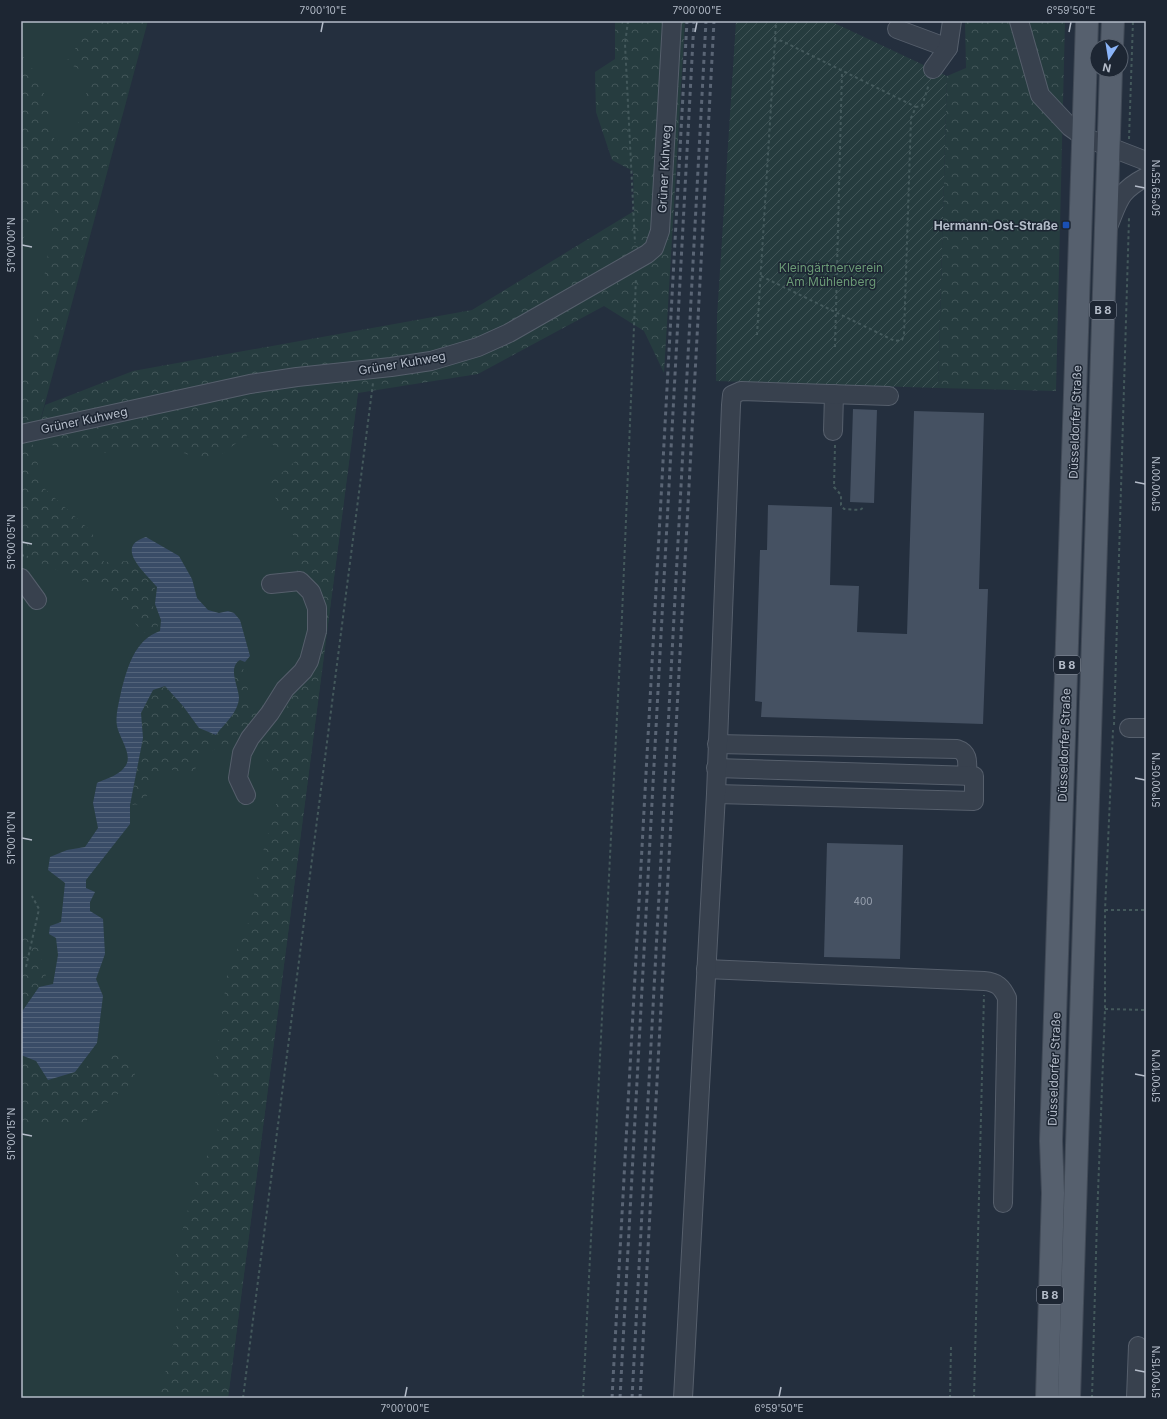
<svg xmlns="http://www.w3.org/2000/svg" width="1167" height="1419" font-family="Inter,sans-serif">
<defs>
<pattern id="forest-crowns" width="20" height="18" patternUnits="userSpaceOnUse"><rect width="20" height="18" fill="#263c3f"/><path d="M2 6a3 3 0 1 1 6 0M12 15a3 3 0 1 1 6 0" fill="none" stroke="#435659"/></pattern>
<pattern id="garden-furrows" width="10" height="10" patternUnits="userSpaceOnUse"><rect width="10" height="10" fill="#263c3f"/><path d="M-1 1l2-2M0 10L10 0M9 11l2-2" fill="none" stroke="#435659"/></pattern>
<pattern id="water-rules" width="6" height="5" patternUnits="userSpaceOnUse"><rect width="6" height="5" fill="#394c67"/><path d="M0 2.5h6" fill="none" stroke="#53647b"/></pattern>
</defs>
<rect width="100%" height="100%" fill="#242f3e"/>
<path fill="#263c3f" d="M21 21H148L37 433 358 392 228 1398H21Z"/>
<g fill="url(#forest-crowns)">
<path d="M94 21H146L36 427 21 431V373L29 369 58 193 21 241V54L41 80 55 142 75 135 91 76 66 62Z"/>
<path d="M615 21H685L664 373 644 331 604 306 478 374 358 393 228 1398H155L160 1391 176 1335 178 1296 174 1262 195 1183 217 1134 222 1102 213 1081 228 968 246 932 264 848 281 786 259 745 239 740 202 754 192 776 163 767 142 804 130 805 143 738 141 713 153 690 165 686 183 706 230 673 243 668 250 699H260L274 704V717L284 720 297 667 321 609 299 577 291 552 294 537 269 484 299 458 250 433 211 462 165 447 105 453 55 447 37 433 45 405 133 371 472 310 634 211 633 171 612 160 596 112 595 72 615 59Z"/>
<path d="M965 21H1065L1056 391 938 388 947 76 966 68Z"/>
<path d="M30 434 44 488 92 532 104 562 132 561 155 588 153 606 159 620 157 628 143 633 110 592 21 555V436Z"/>
<path d="M21 931 36 939 47 980 39 987 21 1013Z"/>
<path d="M116 1053 131 1059 136 1079 78 1127 21 1123V1055L36 1061 48 1080 75 1072Z"/>
</g>
<path fill="url(#garden-furrows)" d="M736 21H830L947 76 938 388 716 381 717 317Z"/>
<path fill="url(#water-rules)" d="M146 537 179 556 192 579 197 598 208 610 219 613 228 611 234 613 240 620 250 656 245 662 240 660C227 668 239 687 239 698 238 713 224 724 216 735L199 728 183 706 165 686 153 690 141 713 143 738 130 805V824L86 880V888L95 892 90 902V911L103 919 105 954 96 979 103 996 97 1043 75 1072 48 1080 36 1061 21 1055V1013L39 987 53 984 58 955 56 938 49 934 50 926 61 922 65 883 48 870 50 857 67 850 85 847 98 828 93 803 97 783C107 778 122 775 127 763 131 752 119 737 117 726 115 715 119 703 121 692 127 669 134 640 160 631L161 620 155 604 157 587C146 573 113 547 146 537Z"/>
<g fill="#455162">
<path d="M853 409 877 410 874 503 850 502Z"/>
<path d="M914 411 984 413 979 589H988L983 724 761 717 762 702 755 701 760 550H767L768 505 832 507 830 585 859 586 857 632 907 634Z"/>
<path d="M827 843 903 845 900 959 824 957Z"/>
</g>
<g fill="none" stroke-linecap="round" stroke-linejoin="round">
<defs>
<g id="minor">
<path d="M1019 21 1040 95 1070 127 1084 137 1146 161"/>
<path d="M897 29 948 48"/>
<path d="M933 69 948 48 952 21"/>
<path d="M1108 227C1119 200 1119 191 1146 177"/>
<path d="M833 431 834 394"/>
<path d="M21 434 250 384 297 377 391 367 431 361 478 347 509 333 647 254 654 248 660 231 672 21"/>
<path d="M21 578 37 600"/>
<path d="M1129 728H1146"/>
<path d="M717 744 957 749C970 753 967 764 967 776"/>
<path d="M716 794 974 801V776L716 768"/>
<path d="M246 795 238 778 242 753 250 738 270 713 285 689 303 671 309 661 317 631V608L311 592 300 581 271 584"/>
<path d="M706 969 984 981C997 982 1002 987 1007 998L1003 1203"/>
<path d="M683 1398 716 794 731 405 732 395 741 391 889 396"/>
<path d="M1136 1398 1138 1346"/>
</g>
<g id="major">
<path d="M1112 46 1113 21"/>
<path d="M1047 1398 1053 1193 1051 1141 1087 21"/>
<path d="M1069 1398 1111 70"/>
</g>
</defs>
<use href="#minor" stroke="#565f6c" stroke-width="20"/>
<use href="#major" stroke="#414a57" stroke-width="24"/>
<g stroke="#44595c" stroke-width="2" stroke-dasharray="3 3" stroke-linecap="butt">
<path d="M628 21 625 44 635 243"/>
<path d="M775 40 776 21"/>
<path d="M1129 139 1133 21"/>
<path d="M761 276 895 341 902 340 904 335 911 118 916 107 922 106 929 84"/>
<path d="M757 335 775 40 782 41 916 107"/>
<path d="M835 347 842 71"/>
<path d="M835 445 834 487 841 495V505L844 509 860 510 864 507"/>
<path d="M21 555 28 557"/>
<path d="M1114 725 1129 218"/>
<path d="M1105 910H1146"/>
<path d="M26 967 39 909 32 896"/>
<path d="M1105 1009 1146 1010"/>
<path d="M243 1398 373 383"/>
<path d="M583 1398 622 616 636 278"/>
<path d="M950 1398 951 1347"/>
<path d="M974 1398 984 995"/>
<path d="M1092 1398 1097 1219 1105 1009V910L1113 730"/>
</g>
<use href="#minor" stroke="#38414e" stroke-width="18"/>
<use href="#major" stroke="#56606e" stroke-width="22"/>
<g stroke="#5a6575" stroke-width="3" stroke-dasharray="4 4" stroke-linecap="butt">
<path d="M612 1398 687 21"/>
<path d="M620 1398 694 21"/>
<path d="M632 1398 706 21"/>
<path d="M640 1398 714 21"/>
</g>
</g>
<path fill="none" stroke="#b4bcc9" stroke-width="1.5" d="M321 32 323 22M695 32 697 22M1069 32 1071 22M1135 186 1145 188M22 245 32 247M1135 482 1145 484M22 542 32 544M1135 778 1145 780M22 838 32 840M1135 1074 1145 1076M22 1134 32 1136M1135 1370 1145 1372M405 1397 407 1387M779 1397 781 1387"/>
<rect fill="#1a4fb4" stroke="#1d2633" stroke-width="1.5" x="1062" y="221" width="8" height="8" rx="2"/>
<g text-anchor="middle" dominant-baseline="central" stroke-width="3" stroke-linejoin="round" paint-order="stroke">
<g font-size="10" fill="#98a1af">
<text x="863" y="901">400</text>
</g>
<g fill="#1d2633" stroke="#878f9c" stroke-width="1">
<rect x="1090" y="301" width="26" height="18" rx="3"/>
<rect x="1054" y="656" width="26" height="18" rx="3"/>
<rect x="1037" y="1286" width="26" height="18" rx="3"/>
</g>
<g font-size="11" font-weight="bold" fill="#b4bcc9">
<text x="1103" y="310">B 8</text>
<text x="1067" y="665">B 8</text>
<text x="1050" y="1295">B 8</text>
</g>
<g font-size="12" fill="#b4bcc9" stroke="#1d2633">
<text transform="translate(664 169) rotate(-87)">Grüner Kuhweg</text>
<text transform="translate(402 363) rotate(-10)">Grüner Kuhweg</text>
<text transform="translate(84 420) rotate(-12)">Grüner Kuhweg</text>
<text transform="translate(1075 422) rotate(-88)">Düsseldorfer Straße</text>
<text transform="translate(1064 745) rotate(-88)">Düsseldorfer Straße</text>
<text transform="translate(1054 1069) rotate(-88)">Düsseldorfer Straße</text>
</g>
<g font-size="12" font-weight="bold" fill="#b4bcc9" stroke="#1d2633" text-anchor="end">
<text x="1058" y="225">Hermann-Ost-Straße</text>
</g>
<g font-size="12" fill="#6b9a76" stroke="#1d2633">
<text x="831" y="267">Kleingärtnerverein<tspan x="831" dy="14">Am Mühlenberg</tspan></text>
</g>
</g>
<rect width="1167" height="1419" fill="none" stroke="#1d2633" stroke-width="44"/>
<g transform="translate(1109 58) rotate(192)"><circle r="19" fill="#1d2633" stroke="#59626f"/>
<path d="M0-3L7 15L0 10L-7 15Z" fill="#8ab4f8"/>
<text y="-6" font-size="11" font-weight="bold" text-anchor="middle" fill="#b4bcc9">N</text>
</g>
<rect x="22" y="22" width="1123" height="1375" fill="none" stroke="#b4bcc9" stroke-width="1.5"/>
<g font-size="10" text-anchor="middle" fill="#b4bcc9">
<text x="323" y="14">7°00'10"E</text>
<text x="697" y="14">7°00'00"E</text>
<text x="1071" y="14">6°59'50"E</text>
<text transform="translate(1156 188) rotate(-90)" y="4">50°59'55"N</text>
<text transform="translate(11 245) rotate(-90)" y="4">51°00'00"N</text>
<text transform="translate(1156 484) rotate(-90)" y="4">51°00'00"N</text>
<text transform="translate(11 542) rotate(-90)" y="4">51°00'05"N</text>
<text transform="translate(1156 780) rotate(-90)" y="4">51°00'05"N</text>
<text transform="translate(11 838) rotate(-90)" y="4">51°00'10"N</text>
<text transform="translate(1156 1076) rotate(-90)" y="4">51°00'10"N</text>
<text transform="translate(11 1134) rotate(-90)" y="4">51°00'15"N</text>
<text transform="translate(1156 1372) rotate(-90)" y="4">51°00'15"N</text>
<text x="405" y="1412">7°00'00"E</text>
<text x="779" y="1412">6°59'50"E</text>
</g>
</svg>
